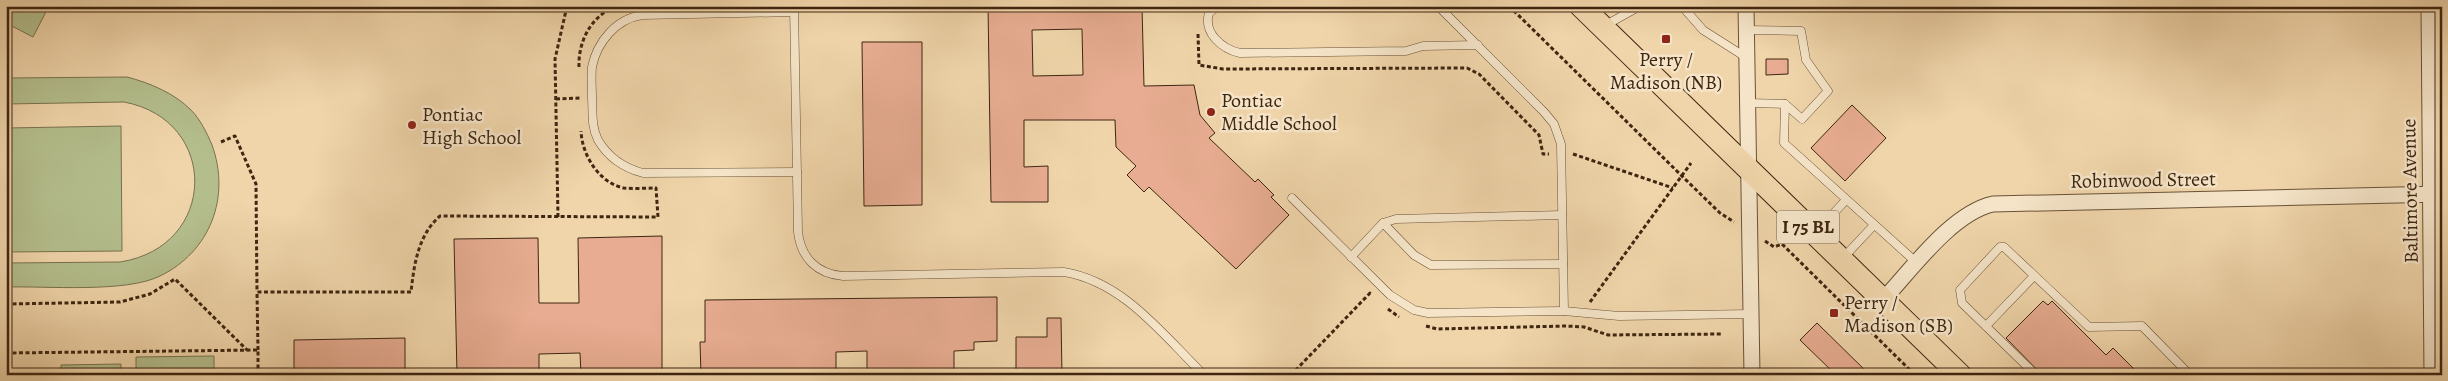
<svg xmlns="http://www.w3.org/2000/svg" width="2448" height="381" font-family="Alegreya,serif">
<rect width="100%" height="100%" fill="#f0d5aa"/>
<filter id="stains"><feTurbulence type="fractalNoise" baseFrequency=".004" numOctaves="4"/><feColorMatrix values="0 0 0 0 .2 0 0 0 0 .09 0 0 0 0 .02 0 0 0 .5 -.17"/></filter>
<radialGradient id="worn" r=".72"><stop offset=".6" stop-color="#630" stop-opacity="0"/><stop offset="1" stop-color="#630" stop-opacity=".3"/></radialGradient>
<g fill="#b4be8d" stroke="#79724f">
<path d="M6 6H49L33 37 6 23Z"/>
<path d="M127 77C150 83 174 93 191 110 200 119 207 133 212 145 231 197 210 252 160 276 126 293 47 286 6 287V263L120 262C218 247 220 120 124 102L6 104V78Z"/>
<path d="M121 126 122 251 6 252V128Z"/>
<path d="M214 356V375H136V357Z"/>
<path d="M121 364V375H61V365Z"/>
</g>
<g fill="#e7ac91" stroke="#3e2611" fill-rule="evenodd">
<path d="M988 6H1142L1144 86 1194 85 1200 115 1215 133 1209 138 1255 182 1258 179 1274 195 1271 197 1289 215 1236 269 1149 187 1144 192 1127 175 1136 166 1116 147 1115 120H1024V167L1048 166V202H991ZM1082 29 1083 75 1033 76 1032 30Z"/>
<path d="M862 42H922V205L864 206Z"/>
<path d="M1766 59H1788V74L1766 75Z"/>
<path d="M1852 105 1886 138 1845 181 1811 148Z"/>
<path d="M662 236V375H581L580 353 539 354V375H457L454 239 538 238 539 303H579L578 238Z"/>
<path d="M997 297V341L974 342V350L954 351V375H867V351L836 352V375H701L700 342H705V300Z"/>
<path d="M2043 301 2048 305 2052 301 2106 355 2113 348 2140 375H2042L2006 338Z"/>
<path d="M1047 318H1061L1062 375H1016V337H1047Z"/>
<path d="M1817 323 1870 375H1836L1800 340Z"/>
<path d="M405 338V375H294V340Z"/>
</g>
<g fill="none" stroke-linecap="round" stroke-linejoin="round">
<defs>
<g id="service">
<path d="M794 6 798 232C801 258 817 274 843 276L1064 272C1124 282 1162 334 1204 375"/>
<path d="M1250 6H1218L1209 13C1203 33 1222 49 1240 53L1406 51 1423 46 1478 45"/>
<path d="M1438 6 1544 112 1554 124 1561 144 1564 311"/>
<path d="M1682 6 1703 30 1747 58"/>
<path d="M794 12 642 15C616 19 597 42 592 67 591 77 592 88 592 98 593 113 591 126 598 140 608 157 624 168 643 173L797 172"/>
<path d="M1604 26 1640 6"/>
<path d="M1746 30 1801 31 1806 60 1828 91 1802 119 1785 104 1748 103"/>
<path d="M1785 104 1784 143 1917 263"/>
<path d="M1292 198 1390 295 1414 310 1428 313 1564 311 1619 316 1751 314"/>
<path d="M1383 223 1414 255 1431 265 1563 264"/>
<path d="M1817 231 1846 200"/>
<path d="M1351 257 1383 223 1396 219 1562 215"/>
<path d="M1843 258 1874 225"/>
<path d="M1986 326 2034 276"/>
<path d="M2036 375 1962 303 1960 290 2000 247H2004L2089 327 2142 326 2190 375"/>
</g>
<g id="minor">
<path d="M1746 6 1752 375"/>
<path d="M2429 6 2432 375"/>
<path d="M1883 300C1912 269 1952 213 1993 204L2442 194"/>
</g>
<path id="primary" d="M1581 6 1960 375"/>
</defs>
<use href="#service" stroke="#6a5237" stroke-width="9"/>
<use href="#minor" stroke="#6a5237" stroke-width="17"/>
<use href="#primary" stroke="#3e2611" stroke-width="24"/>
<g stroke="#3e2611" stroke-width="3" stroke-dasharray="4 2.5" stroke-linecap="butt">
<path d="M1509 6 1686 180 1720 213 1734 222"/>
<path d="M1198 34 1199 65 1223 69 1467 68 1479 74 1539 135 1543 154H1549"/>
<path d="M579 67C578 41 592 13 619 6"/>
<path d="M556 99 582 98"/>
<path d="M221 142 235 136 256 184 257 292"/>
<path d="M1573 154 1673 188"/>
<path d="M558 217 555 59 567 6"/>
<path d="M1765 241 1774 247 1782 244 1915 375"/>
<path d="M1590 302 1691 163"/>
<path d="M6 304 120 302 150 294 175 279 247 350"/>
<path d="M1388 309 1399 317"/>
<path d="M1426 326 1437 329 1566 326 1584 327 1608 335 1722 334"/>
<path d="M258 350 257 292H411C414 265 418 235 440 216L658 217 656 188C646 188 634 189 624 188 599 183 582 155 581 131"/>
<path d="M6 353 258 350V375"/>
<path d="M1291 375 1370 293 1372 295"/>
</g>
<use href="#service" stroke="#f5e4c8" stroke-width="8"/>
<use href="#minor" stroke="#f5e4c8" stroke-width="15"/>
<use href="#primary" stroke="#f0d5aa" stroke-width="22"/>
</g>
<g fill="#8f2418" stroke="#f5e4c8" stroke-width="2">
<rect x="1661" y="34" width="10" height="10" rx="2.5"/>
<circle cx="1211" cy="112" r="5"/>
<circle cx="412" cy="125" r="5"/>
<rect x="1829" y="308" width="10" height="10" rx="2.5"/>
</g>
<g text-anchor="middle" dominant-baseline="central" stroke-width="5" stroke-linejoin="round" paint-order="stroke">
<rect fill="#f5e4c8" stroke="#755f48" stroke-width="1" x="1777" y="210.5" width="62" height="33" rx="4"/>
<g font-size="19" font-weight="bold" fill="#3e2611">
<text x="1808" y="227">I 75 BL</text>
</g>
<g font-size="20" fill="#3e2611" stroke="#f5e4c8" text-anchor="start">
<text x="1666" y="59" text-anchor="middle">Perry /<tspan x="1666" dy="23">Madison (NB)</tspan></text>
<text x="1221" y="100">Pontiac<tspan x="1221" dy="23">Middle School</tspan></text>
<text x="422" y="114">Pontiac<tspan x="422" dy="23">High School</tspan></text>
<text x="1844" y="302">Perry /<tspan x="1844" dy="23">Madison (SB)</tspan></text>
</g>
<g font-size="20" fill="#3e2611" stroke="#f5e4c8">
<text transform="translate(2143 180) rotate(-1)">Robinwood Street</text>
<text transform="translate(2410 191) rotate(-91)">Baltimore Avenue</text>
</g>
</g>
<rect width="2448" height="381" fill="none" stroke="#f0d5aa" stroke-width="25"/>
<rect x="8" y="8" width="2433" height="366" fill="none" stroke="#3e2611" stroke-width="2.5"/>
<rect x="12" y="12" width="2423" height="356" fill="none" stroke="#3e2611"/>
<rect width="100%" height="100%" filter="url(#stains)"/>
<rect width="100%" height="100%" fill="url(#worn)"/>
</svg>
